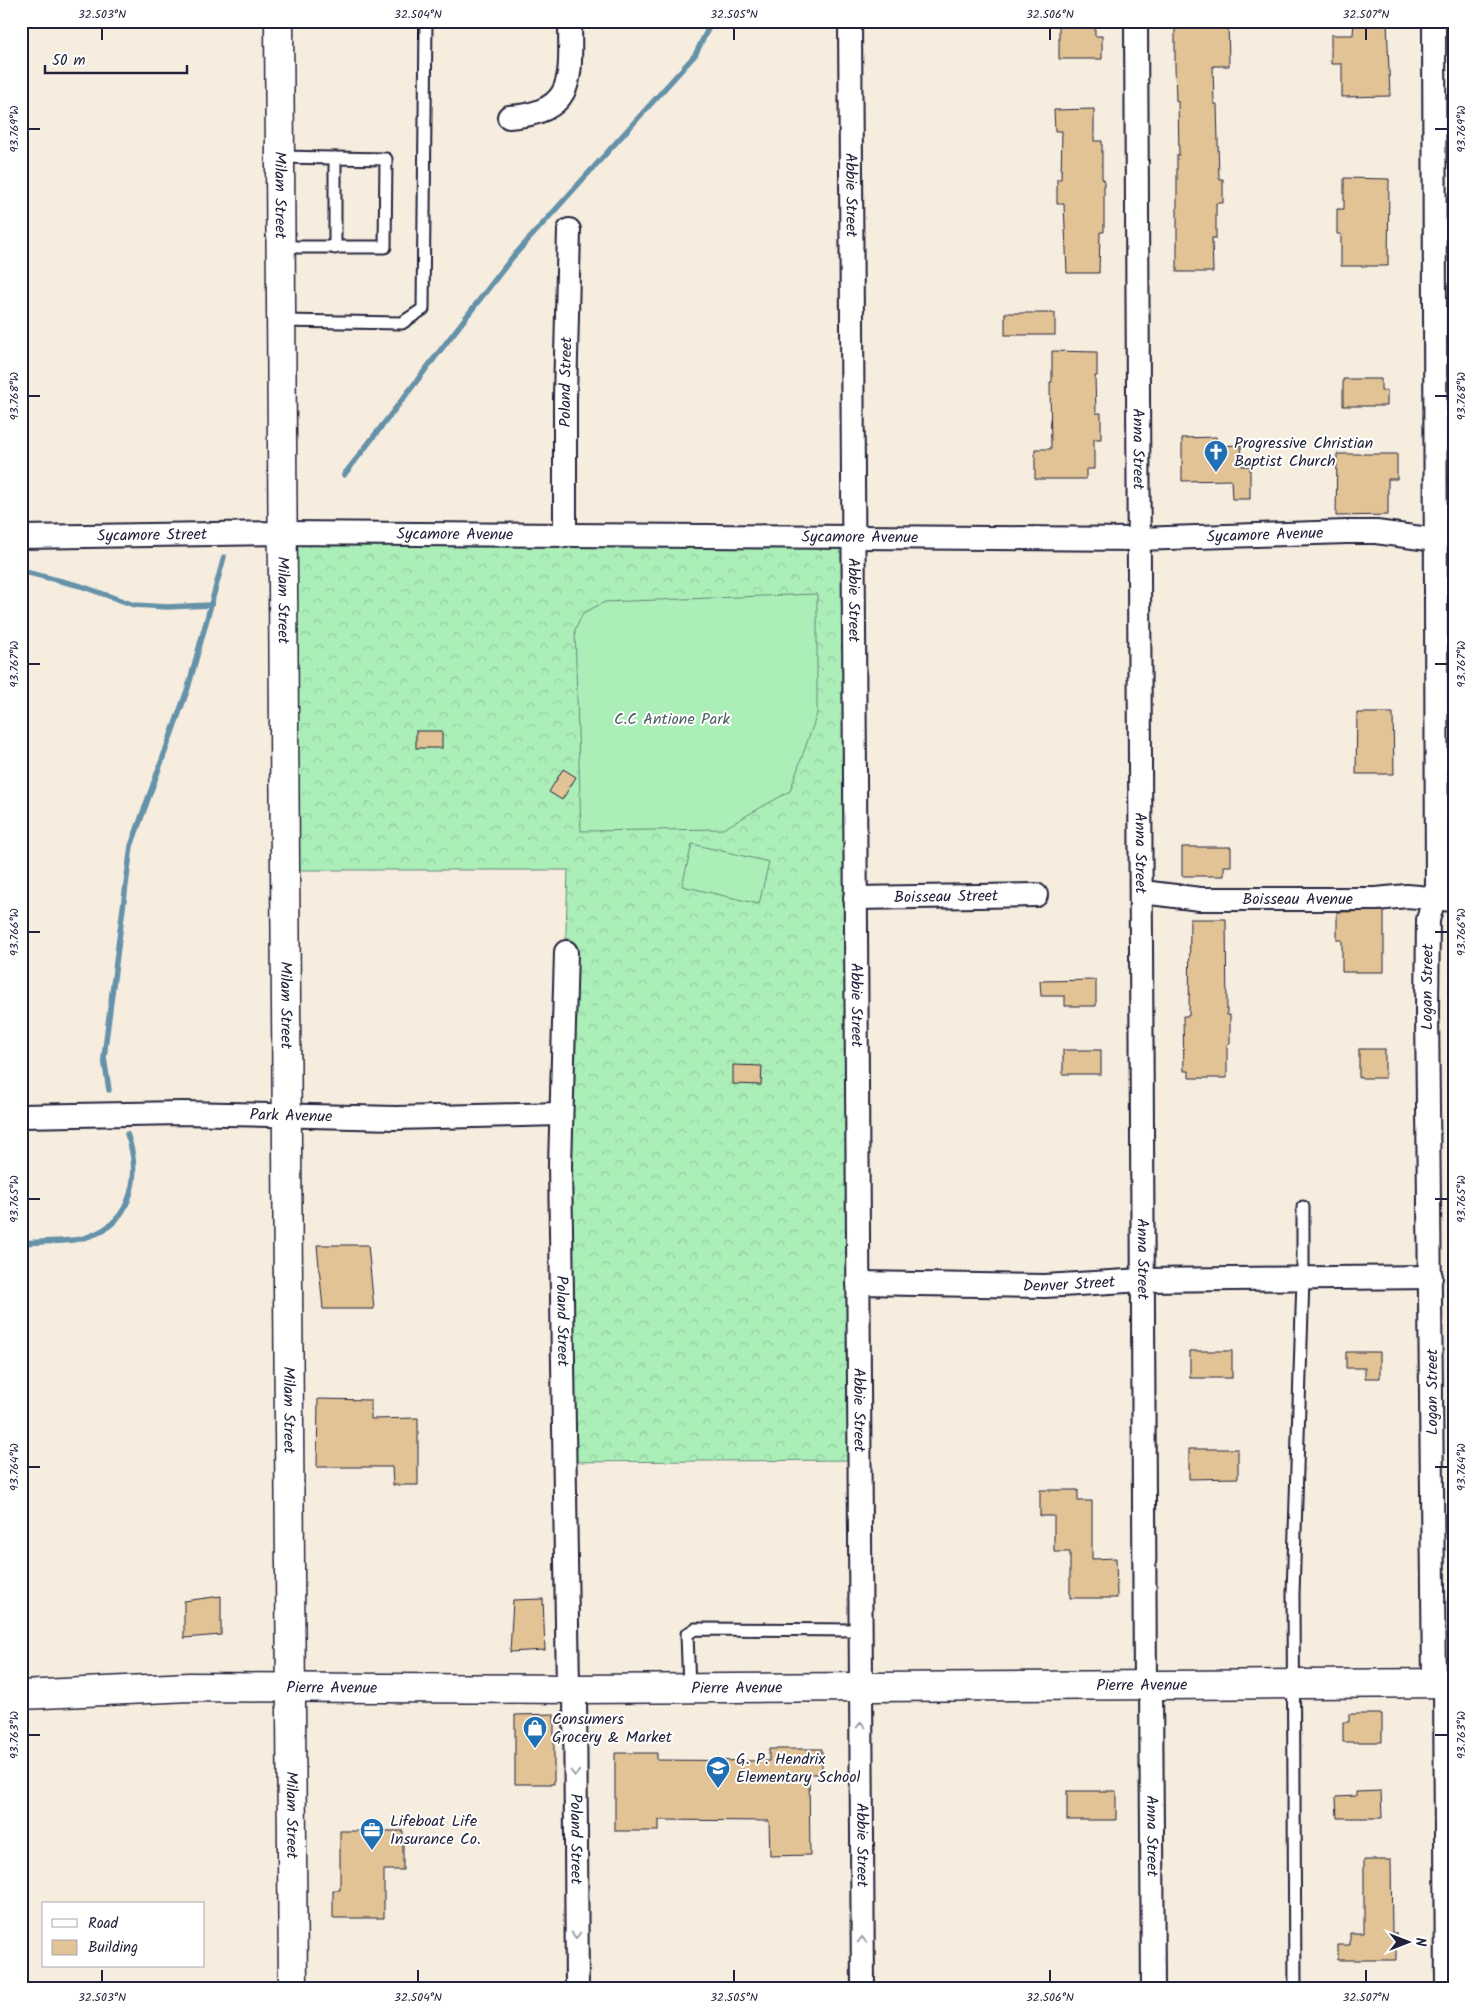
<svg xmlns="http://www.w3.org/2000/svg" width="1475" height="2010" font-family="Kalam,sans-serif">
<defs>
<pattern id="forest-crowns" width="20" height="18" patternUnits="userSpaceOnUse" patternTransform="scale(1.25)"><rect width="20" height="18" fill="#abeeb8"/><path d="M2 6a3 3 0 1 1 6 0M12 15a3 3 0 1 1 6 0" fill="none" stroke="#93cc9f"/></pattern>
</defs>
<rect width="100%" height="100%" fill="#f6eddf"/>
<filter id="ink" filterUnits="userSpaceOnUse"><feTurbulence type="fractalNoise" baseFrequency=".02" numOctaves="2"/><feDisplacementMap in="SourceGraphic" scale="10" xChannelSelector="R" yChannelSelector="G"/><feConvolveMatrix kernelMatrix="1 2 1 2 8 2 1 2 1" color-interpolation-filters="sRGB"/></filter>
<g filter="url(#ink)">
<path fill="url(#forest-crowns)" stroke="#66887a" d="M283 533 854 536 858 1460 564 1462 560 1114 568 870H285Z"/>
<g fill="#abeeb8" stroke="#66887a">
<path d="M817 594V714L790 791 723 829 581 831 575 630 583 613 605 602Z"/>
<path d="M692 844 769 862 759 904 682 886Z"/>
</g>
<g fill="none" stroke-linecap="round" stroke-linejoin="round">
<g stroke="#6592a9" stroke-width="5.5">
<path d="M344 475 511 259 695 55 712 21"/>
<path d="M21 571 81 586 134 605 167 607 211 605"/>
<path d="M109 1090 104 1058 106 1040 131 846 188 688 224 557"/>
<path d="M21 1243C42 1241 71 1243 90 1236 134 1221 141 1172 127 1134"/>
</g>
</g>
<g fill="#e1c395" stroke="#22223b">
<path d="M1059 21H1095V36H1102V59H1059Z"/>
<path d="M1175 21H1228L1229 66H1213L1214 104H1217L1219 179H1223V203H1216V238H1212L1213 272H1177V155H1179L1178 101H1176L1175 66Z"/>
<path d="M1354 21H1387L1390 96 1342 97V64H1331V35H1353Z"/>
<path d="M1094 109V141H1102V179H1104V232H1100L1099 273H1067L1064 204H1057V179H1061L1062 131H1055L1054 110Z"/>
<path d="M1344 178 1389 179 1388 266H1341V234H1337V209H1344Z"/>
<rect x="1005" y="313" width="50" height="22"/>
<path d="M1052 351 1097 352V376H1095L1096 413H1101V439H1094V469H1086V479H1035V449H1051L1050 382H1052Z"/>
<path d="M1343 379H1381V391H1387V406H1343Z"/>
<path d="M1216 437V446L1241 445 1242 466H1250V499H1232L1231 480 1182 481V438Z"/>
<path d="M1337 454H1397V479H1388V515L1336 516Z"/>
<path d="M1357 713H1393L1394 774H1356Z"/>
<rect x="416" y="731" width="26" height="17"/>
<path d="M563 769 576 777 562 800 549 792Z"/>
<path d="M1182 847H1231V866H1224V876H1182Z"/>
<path d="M1384 911V972H1342V940H1337V912Z"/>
<path d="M1190 919H1226L1227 1015H1230V1044H1227V1078H1189V1071H1184L1183 1016H1189Z"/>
<path d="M1096 980V1006H1065V996H1041L1040 981Z"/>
<rect x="1359" y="1049" width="26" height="29"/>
<rect x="1063" y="1050" width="38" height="24"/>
<path d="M733 1065 762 1066 761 1085 733 1084Z"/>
<path d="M317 1245H368L374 1309H323Z"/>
<rect x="1190" y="1351" width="42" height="27"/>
<path d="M1346 1352H1380V1378H1365V1368H1346Z"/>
<path d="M318 1399 371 1400V1419L418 1418V1485H393L392 1467H317Z"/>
<path d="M1189 1449H1238V1478L1189 1479Z"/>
<path d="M1040 1490H1078V1501H1092V1559L1116 1558 1117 1598H1070V1552H1054V1516H1040Z"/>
<path d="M221 1596V1635L184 1638V1601Z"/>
<path d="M543 1599 545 1650 510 1652 513 1600Z"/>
<path d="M554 1714V1784H515V1715Z"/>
<path d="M1349 1714H1382V1742H1343V1722H1349Z"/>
<path d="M769 1749H822V1774H809L810 1855 770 1856 769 1821 659 1820V1831H615V1753H657V1760L769 1761Z"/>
<rect x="1067" y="1791" width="49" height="29"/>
<path d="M1381 1791 1382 1818H1337L1336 1797 1356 1796V1792Z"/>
<path d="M340 1831H403V1870H384V1918H333V1890H340Z"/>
<path d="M1364 1860H1391L1392 1933H1396V1960H1338V1945H1350V1933H1364Z"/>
</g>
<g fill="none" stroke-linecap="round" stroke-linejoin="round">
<defs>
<g id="lane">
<path d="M280 157 386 159 385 247H281"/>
<path d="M335 158V248"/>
<path d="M282 321 402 323 423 309 426 21"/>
<path d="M689 1688 687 1634 695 1629 859 1630"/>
<path d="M1295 1989 1293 1594 1303 1279V1207"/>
</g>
<g id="street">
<path id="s1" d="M850 21 863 1989"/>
<path id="s2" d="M1136 21 1145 1685"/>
<path d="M509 117C578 113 570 74 570 21"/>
<path id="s3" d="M565 536V399L569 230"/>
<path id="s4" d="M21 537 283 533 1138 539 1346 532H1376L1436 540"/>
<path id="s5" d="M1142 892 1200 899H1376L1407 896 1454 900"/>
<path id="s6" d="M855 898 1036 895"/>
<path id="s7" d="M566 952 560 1166 568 1689"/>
<path id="s8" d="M21 1116 182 1113 396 1118 560 1114"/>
<path id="s9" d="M858 1283 1045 1286 1143 1280 1431 1277"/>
<path id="s10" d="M1434 1683 1427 1010 1428 920 1437 888 1434 21"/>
<path d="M1445 1683 1447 1989"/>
<path id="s11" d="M1151 1684 1153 1989"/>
<path id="s12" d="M575 1689 577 1989"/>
</g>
<g id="secondary">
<path id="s13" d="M279 21 293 1989"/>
<path id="s14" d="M21 1695 189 1687 575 1689 1454 1683"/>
</g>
</defs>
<use href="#lane" stroke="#22223b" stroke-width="15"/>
<use href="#street" stroke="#22223b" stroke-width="26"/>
<use href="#secondary" stroke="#22223b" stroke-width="31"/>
<use href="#lane" stroke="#fff" stroke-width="11"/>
<use href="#street" stroke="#fff" stroke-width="22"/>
<use href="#secondary" stroke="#fff" stroke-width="28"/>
</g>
<defs><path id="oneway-chevron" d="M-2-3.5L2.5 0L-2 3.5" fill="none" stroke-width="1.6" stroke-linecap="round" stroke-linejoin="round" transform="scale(1.25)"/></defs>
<g stroke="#9c9ca7">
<use href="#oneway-chevron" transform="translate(861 1725) rotate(-90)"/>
<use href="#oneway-chevron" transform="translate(575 1773) rotate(90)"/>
<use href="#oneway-chevron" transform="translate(576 1935) rotate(90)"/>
<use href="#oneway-chevron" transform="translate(862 1940) rotate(-90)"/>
</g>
</g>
<path fill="none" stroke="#22223b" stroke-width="2" d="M102 28V40M418 28V40M734 28V40M1050 28V40M1366 28V40M28 129H40M1435 129H1448M28 396H40M1435 396H1448M28 664H40M1435 664H1448M28 932H40M1435 932H1448M28 1199H40M1435 1199H1448M28 1467H40M1435 1467H1448M28 1735H40M1435 1735H1448M102 1970V1982M418 1970V1982M734 1970V1982M1050 1970V1982M1366 1970V1982"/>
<defs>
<symbol id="church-pin" viewBox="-11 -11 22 30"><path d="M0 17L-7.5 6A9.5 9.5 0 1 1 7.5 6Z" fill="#1f6fb2" stroke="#fff"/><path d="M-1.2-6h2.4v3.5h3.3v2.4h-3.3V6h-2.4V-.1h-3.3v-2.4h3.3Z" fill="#fff"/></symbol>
<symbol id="shop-pin" viewBox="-11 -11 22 30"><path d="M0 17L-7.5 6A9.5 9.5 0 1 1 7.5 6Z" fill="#1f6fb2" stroke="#fff"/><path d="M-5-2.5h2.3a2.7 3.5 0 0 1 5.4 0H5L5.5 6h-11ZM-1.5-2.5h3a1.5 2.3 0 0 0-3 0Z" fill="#fff"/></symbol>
<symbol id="school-pin" viewBox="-11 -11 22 30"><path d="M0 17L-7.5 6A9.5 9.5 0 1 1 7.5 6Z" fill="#1f6fb2" stroke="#fff"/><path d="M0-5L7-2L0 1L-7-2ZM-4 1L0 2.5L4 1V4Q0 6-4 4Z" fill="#fff"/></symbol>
<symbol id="office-pin" viewBox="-11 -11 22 30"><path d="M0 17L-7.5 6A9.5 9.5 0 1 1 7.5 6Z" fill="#1f6fb2" stroke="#fff"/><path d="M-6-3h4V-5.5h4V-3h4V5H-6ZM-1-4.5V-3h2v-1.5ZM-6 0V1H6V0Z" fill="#fff"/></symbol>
</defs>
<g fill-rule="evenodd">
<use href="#church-pin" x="1202" y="438" width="28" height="38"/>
<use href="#shop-pin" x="521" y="1714" width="28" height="38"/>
<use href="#school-pin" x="704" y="1754" width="28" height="38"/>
<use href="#office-pin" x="358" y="1816" width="28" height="38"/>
</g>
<g text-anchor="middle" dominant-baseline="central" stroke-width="4" stroke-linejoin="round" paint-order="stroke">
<g font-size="16" fill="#22223b" stroke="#fff">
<text stroke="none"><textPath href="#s13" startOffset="174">Milam Street</textPath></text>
<text stroke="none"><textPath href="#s1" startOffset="174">Abbie Street</textPath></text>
<text stroke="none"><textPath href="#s3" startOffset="154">Poland Street</textPath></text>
<text stroke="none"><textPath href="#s2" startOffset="428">Anna Street</textPath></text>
<text stroke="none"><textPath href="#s4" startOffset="131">Sycamore Street</textPath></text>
<text stroke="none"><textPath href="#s4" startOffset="1244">Sycamore Avenue</textPath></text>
<text stroke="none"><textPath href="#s4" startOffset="434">Sycamore Avenue</textPath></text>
<text stroke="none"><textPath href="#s4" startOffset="839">Sycamore Avenue</textPath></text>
<text stroke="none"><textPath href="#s13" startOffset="579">Milam Street</textPath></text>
<text stroke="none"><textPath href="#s1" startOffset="579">Abbie Street</textPath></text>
<text stroke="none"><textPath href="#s2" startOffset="832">Anna Street</textPath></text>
<text stroke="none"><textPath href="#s6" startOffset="91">Boisseau Street</textPath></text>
<text stroke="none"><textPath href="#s5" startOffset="156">Boisseau Avenue</textPath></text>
<text stroke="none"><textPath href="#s10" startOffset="696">Logan Street</textPath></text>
<text stroke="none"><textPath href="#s13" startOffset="984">Milam Street</textPath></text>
<text stroke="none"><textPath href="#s1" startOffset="984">Abbie Street</textPath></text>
<text stroke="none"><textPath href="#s8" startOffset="270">Park Avenue</textPath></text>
<text stroke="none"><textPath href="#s2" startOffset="1238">Anna Street</textPath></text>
<text stroke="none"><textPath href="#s9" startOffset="211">Denver Street</textPath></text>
<text stroke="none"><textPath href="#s7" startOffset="369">Poland Street</textPath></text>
<text transform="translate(1432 1392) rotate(-90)">Logan Street</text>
<text stroke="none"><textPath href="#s13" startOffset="1389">Milam Street</textPath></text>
<text stroke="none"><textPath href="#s1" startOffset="1389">Abbie Street</textPath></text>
<text stroke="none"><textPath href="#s14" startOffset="1121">Pierre Avenue</textPath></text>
<text stroke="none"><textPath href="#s14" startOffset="716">Pierre Avenue</textPath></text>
<text stroke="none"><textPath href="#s14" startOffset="311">Pierre Avenue</textPath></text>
<text stroke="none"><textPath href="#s13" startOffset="1794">Milam Street</textPath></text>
<text stroke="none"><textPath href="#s11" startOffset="152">Anna Street</textPath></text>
<text stroke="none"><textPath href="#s12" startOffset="150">Poland Street</textPath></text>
<text stroke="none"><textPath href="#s1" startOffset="1824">Abbie Street</textPath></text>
</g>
<g font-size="16" fill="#22223b" stroke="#fff" text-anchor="start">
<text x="1234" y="443">Progressive Christian<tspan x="1234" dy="18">Baptist Church</tspan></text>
<text x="552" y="1719">Consumers<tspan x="552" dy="18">Grocery &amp; Market</tspan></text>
<text x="736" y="1759">G. P. Hendrix<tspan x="736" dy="18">Elementary School</tspan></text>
<text x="390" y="1821">Lifeboat Life<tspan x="390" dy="18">Insurance Co.</tspan></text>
</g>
<g font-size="16" fill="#4b5f60" stroke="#fff">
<text x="672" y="719">C.C Antione Park</text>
</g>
</g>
<rect width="1475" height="2010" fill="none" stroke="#fff" stroke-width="55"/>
<rect x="42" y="1902" width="162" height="65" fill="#ffffff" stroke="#a7a7b1"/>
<rect x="52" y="1919" width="25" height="8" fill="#ffffff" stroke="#a7a7b1"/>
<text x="88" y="1928" font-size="15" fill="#22223b">Road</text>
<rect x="52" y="1940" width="25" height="15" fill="#e1c395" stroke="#a7a7b1"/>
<text x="88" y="1952" font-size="15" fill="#22223b">Building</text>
<g transform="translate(1408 1942) rotate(90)" stroke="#ffffff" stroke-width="4" paint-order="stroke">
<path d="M0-4L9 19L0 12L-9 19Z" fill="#22223b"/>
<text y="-8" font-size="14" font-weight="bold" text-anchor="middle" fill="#22223b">N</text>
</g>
<path d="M45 65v8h142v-8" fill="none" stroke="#22223b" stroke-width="2.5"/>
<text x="52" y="65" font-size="15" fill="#22223b" stroke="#ffffff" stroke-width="4" paint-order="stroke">50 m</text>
<rect x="28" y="28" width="1420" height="1954" fill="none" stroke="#22223b" stroke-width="2"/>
<g font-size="12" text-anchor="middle" fill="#22223b">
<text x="102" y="18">32.503°N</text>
<text x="418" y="18">32.504°N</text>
<text x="734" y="18">32.505°N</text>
<text x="1050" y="18">32.506°N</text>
<text x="1366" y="18">32.507°N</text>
<text transform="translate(1461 129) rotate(-90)" y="4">93.769°W</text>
<text transform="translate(14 129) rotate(-90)" y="4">93.769°W</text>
<text transform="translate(1461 396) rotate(-90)" y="4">93.768°W</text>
<text transform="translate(14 396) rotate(-90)" y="4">93.768°W</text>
<text transform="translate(14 664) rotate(-90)" y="4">93.767°W</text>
<text transform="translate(1461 664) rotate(-90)" y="4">93.767°W</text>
<text transform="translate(1461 932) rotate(-90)" y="4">93.766°W</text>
<text transform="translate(14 932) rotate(-90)" y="4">93.766°W</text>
<text transform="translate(1461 1199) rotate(-90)" y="4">93.765°W</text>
<text transform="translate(14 1199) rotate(-90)" y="4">93.765°W</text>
<text transform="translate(14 1467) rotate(-90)" y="4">93.764°W</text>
<text transform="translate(1461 1467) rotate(-90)" y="4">93.764°W</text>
<text transform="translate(1461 1735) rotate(-90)" y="4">93.763°W</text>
<text transform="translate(14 1735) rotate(-90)" y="4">93.763°W</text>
<text x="102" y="2001">32.503°N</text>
<text x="418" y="2001">32.504°N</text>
<text x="734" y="2001">32.505°N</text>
<text x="1050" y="2001">32.506°N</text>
<text x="1366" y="2001">32.507°N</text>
</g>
</svg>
